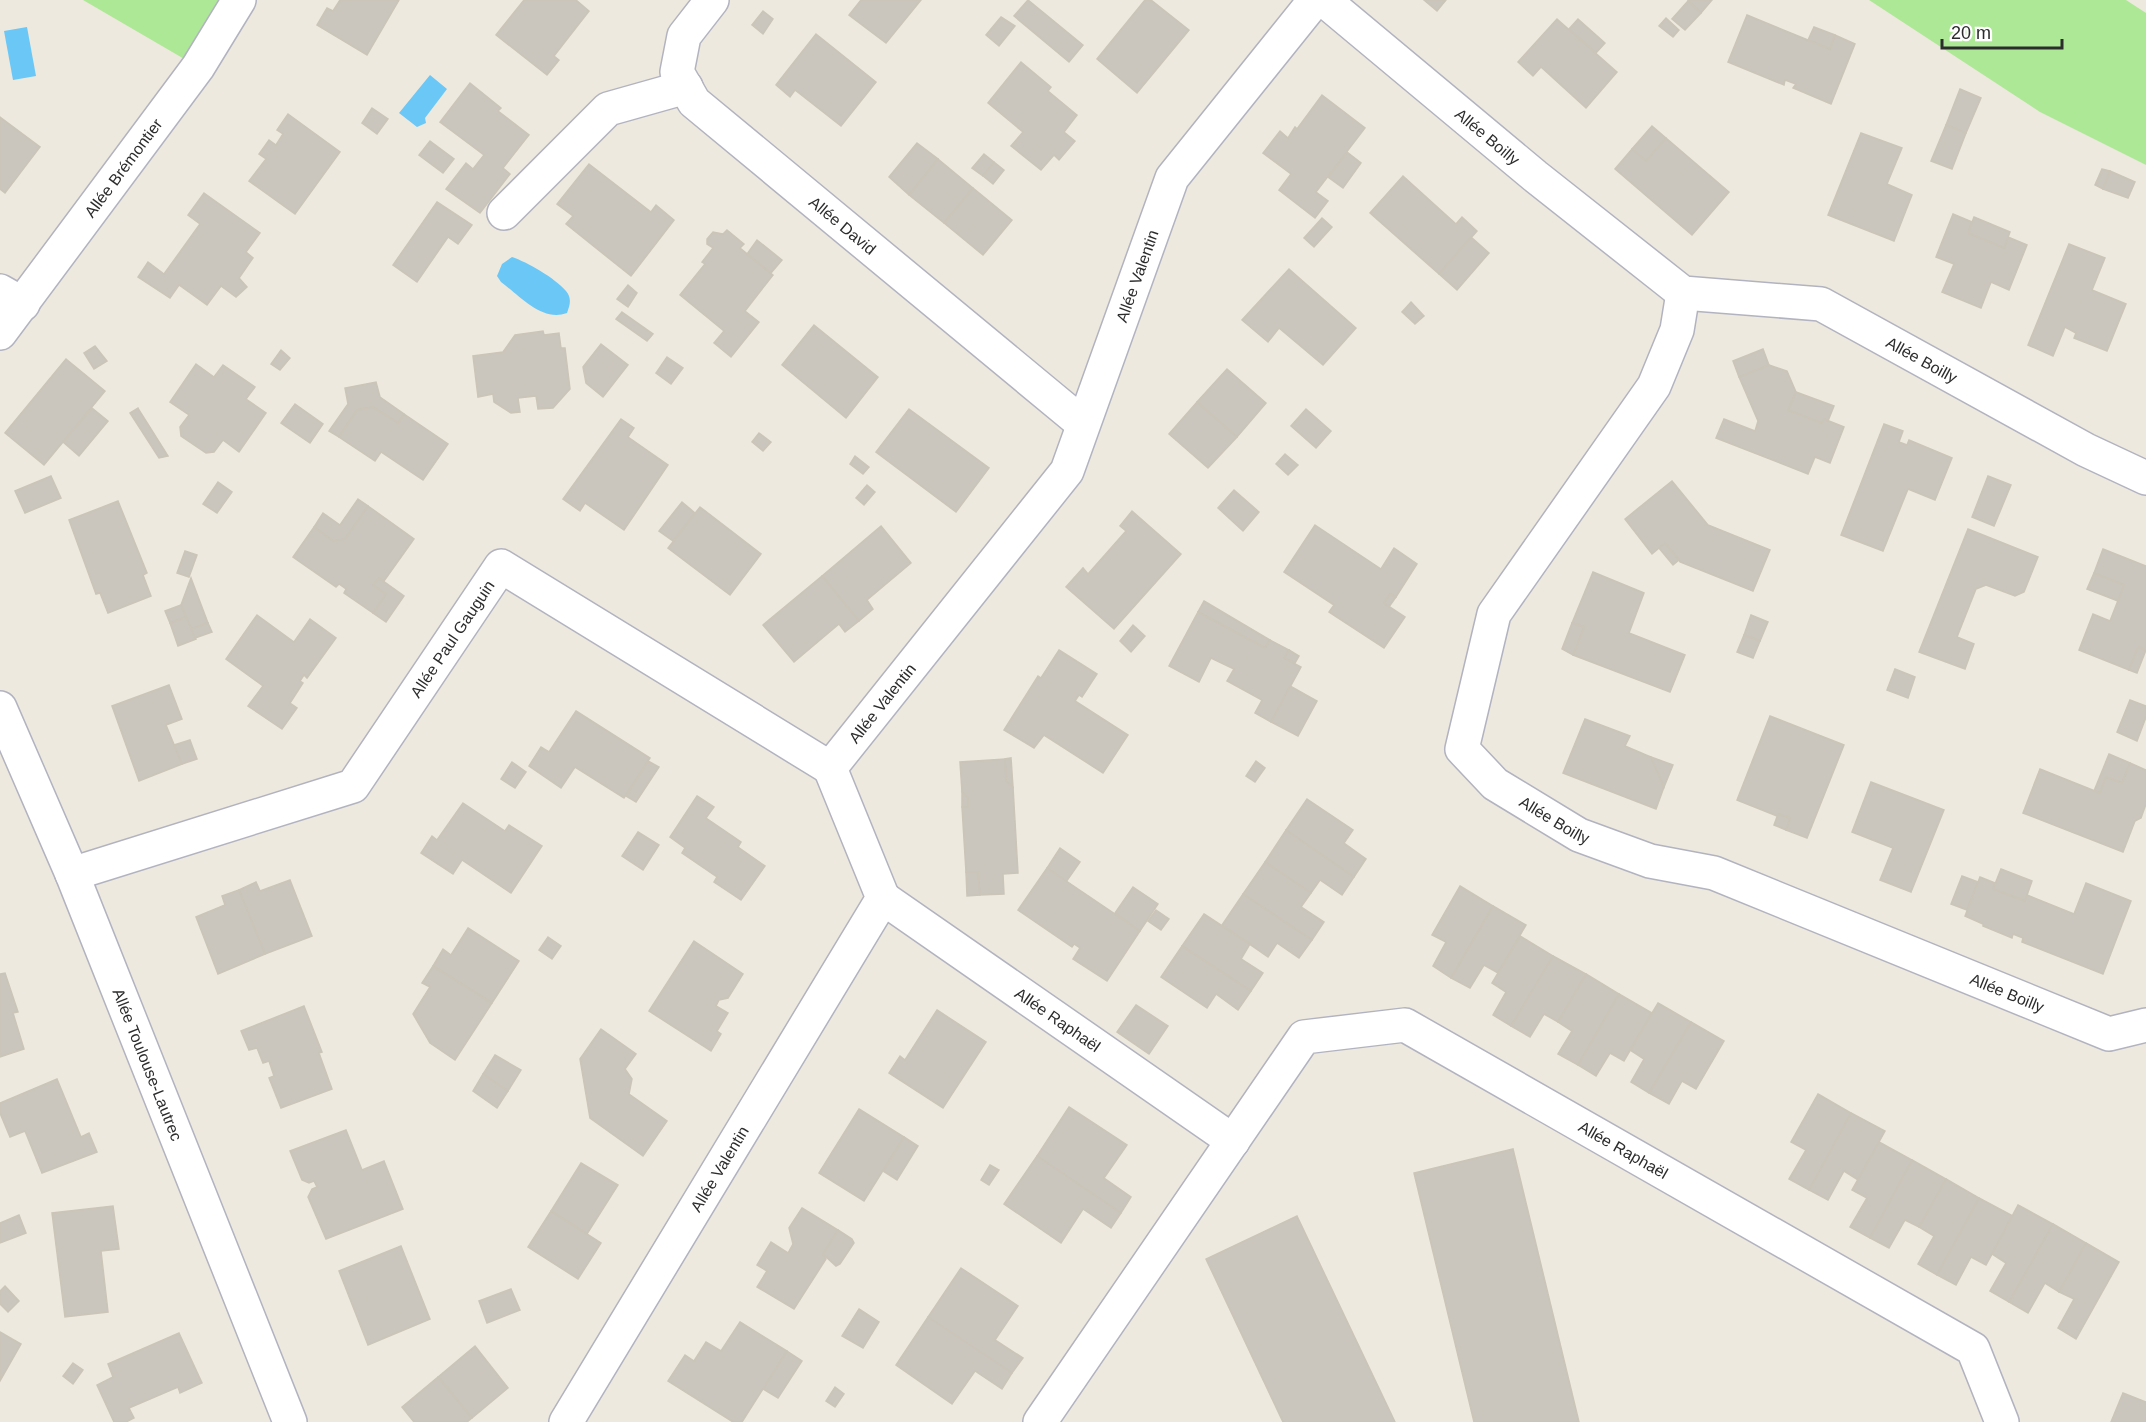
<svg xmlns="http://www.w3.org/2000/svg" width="2146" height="1422" font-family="Arial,sans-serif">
<rect width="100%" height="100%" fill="#eee9de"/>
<g fill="#ade897">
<path d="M83 0H239L198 67Z"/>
<path d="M1869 0H2126L2146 13V165L2040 112Z"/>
</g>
<g fill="#6bc7f6">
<path d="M27 27 36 76 13 80 4 31Z"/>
<path d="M430 75 447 89 425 118 426 123 417 127 399 113Z"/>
<path d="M512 257C527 262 555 278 566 291 572 298 570 305 567 313 542 322 521 297 501 282L497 276 502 264Z"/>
</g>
<g fill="#cac5bd" stroke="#cac5b7" stroke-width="1.5">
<path d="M340 0H399L367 55 317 25 327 8 333 11Z"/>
<path d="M524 0H576L589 11 554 56 559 60 547 75 496 35Z"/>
<path d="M861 0H921L886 43 849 15Z"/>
<path d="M1028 0 1083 45 1069 62 1014 16Z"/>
<path d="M1145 0H1151L1189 30 1137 93 1097 59Z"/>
<path d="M1424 0H1446L1437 11Z"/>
<path d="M1688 0H1712L1701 13Z"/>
<path d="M1688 1 1701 13 1685 30 1672 19Z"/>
<path d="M763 11 773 19 763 34 752 25Z"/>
<path d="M1747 15 1830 49 1835 35 1855 44 1831 104 1793 88 1796 84 1785 80 1784 85 1728 62Z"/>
<path d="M1001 17 1015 26 999 46 986 35Z"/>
<path d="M1666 18 1679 30 1673 37 1659 26Z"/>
<path d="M1557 19 1617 72 1586 108 1541 67 1533 76 1518 62Z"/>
<path d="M1578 19 1605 43 1596 53 1569 29Z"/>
<path d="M1814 27 1835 35 1830 49 1808 40Z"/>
<path d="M816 34 876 82 841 126 795 90 790 97 776 85Z"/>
<path d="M1021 62 1051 87 1048 91 1077 115 1064 132 1075 141 1059 160 1054 155 1041 170 1011 146 1023 132 988 103Z"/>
<path d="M470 83 501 108 498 111 529 135 503 168 510 174 480 213 446 189 466 163 473 169 484 155 440 122Z"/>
<path d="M1960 89 1981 98 1966 133 1946 125Z"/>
<path d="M1322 95 1365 128 1316 192 1328 201 1315 218 1279 190 1291 174 1263 153 1280 131 1288 138 1295 127 1297 129Z"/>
<path d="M372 108 388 119 377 134 362 123Z"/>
<path d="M288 114 340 152 295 214 249 181 266 159 259 154 269 140 276 145 283 134 277 130Z"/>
<path d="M0 117 40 147 5 193 0 189Z"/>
<path d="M1946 125 1966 133 1952 169 1931 161Z"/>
<path d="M1652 126 1666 138 1646 161 1632 149Z"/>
<path d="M1861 133 1902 148 1887 184 1912 195 1894 241 1828 215Z"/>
<path d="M1666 138 1729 192 1692 235 1615 169 1632 149 1646 161Z"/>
<path d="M430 141 454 159 443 173 419 155Z"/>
<path d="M917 143 938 159 909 195 889 177Z"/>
<path d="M1347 152 1361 163 1343 188 1328 177Z"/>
<path d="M984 154 994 162 983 176 972 168Z"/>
<path d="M938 159 973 188 944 223 909 195Z"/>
<path d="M994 162 1004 170 993 184 983 176Z"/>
<path d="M589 164 651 212 656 205 674 220 631 276 566 224 573 216 557 204Z"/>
<path d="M2102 169 2110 171 2103 189 2095 185Z"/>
<path d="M2110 171 2135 182 2128 198 2103 189Z"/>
<path d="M1403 176 1456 224 1462 217 1477 231 1439 274 1370 213Z"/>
<path d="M973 188 1012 220 983 255 944 223Z"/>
<path d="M204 193 260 233 246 252 253 258 239 278 247 287 236 297 221 286 207 305 179 285 170 298 138 277 148 262 164 274 200 224 188 215Z"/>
<path d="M437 202 472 225 458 244 448 237 417 282 393 265Z"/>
<path d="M1953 214 1972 222 1968 233 2004 248 2008 237 2027 245 2009 290 1991 282 1981 308 1942 292 1954 264 1936 257Z"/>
<path d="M1974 217 2010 232 2004 248 1968 233Z"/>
<path d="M1322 218 1332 227 1314 247 1304 238Z"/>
<path d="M727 230 744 244 740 248 773 275 745 311 759 322 731 357 714 343 724 331 680 295 705 264 702 262 713 248 707 244V239L713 232 723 234Z"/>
<path d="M1471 237 1489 253 1457 290 1439 274Z"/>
<path d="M757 240 782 260 771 273 747 254Z"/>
<path d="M2069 244 2105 258 2092 290 2126 304 2107 351 2074 338 2076 333 2065 327 2053 356 2028 345Z"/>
<path d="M1289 269 1356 328 1323 365 1279 328 1268 342 1242 320Z"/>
<path d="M628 285 637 293 628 307 617 299Z"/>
<path d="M1411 302 1424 316 1415 324 1402 312Z"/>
<path d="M622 312 653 334 647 341 616 319Z"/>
<path d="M814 325 878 377 846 418 782 365Z"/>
<path d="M543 331 544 335 559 333 561 348H565L570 389 553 408 538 409 536 396 518 398 520 412 511 413 494 402 493 394 478 397 473 356 503 352 515 335Z"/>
<path d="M601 344 628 365 603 397 586 383 583 367Z"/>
<path d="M95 346 107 361 94 369 84 353Z"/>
<path d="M1763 349 1769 365 1739 377 1733 361Z"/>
<path d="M281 350 290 358 280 370 271 364Z"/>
<path d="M667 357 683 368 671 384 656 373Z"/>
<path d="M66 359 105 391 44 465 5 433Z"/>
<path d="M196 364 214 377 223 365 255 387 246 399 266 413 239 452 223 440 214 452 206 453 181 436 180 427 189 415 170 402Z"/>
<path d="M1769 365 1787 371 1796 392 1788 410 1822 423 1824 419 1844 427 1830 463 1815 457 1808 474 1716 438 1724 419 1755 431 1758 421 1739 377Z"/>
<path d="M1227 369 1266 403 1237 437 1197 402Z"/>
<path d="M376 382 380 397 404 414 398 423 373 407 357 410 339 437 329 431 348 404 345 388Z"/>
<path d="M1796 392 1834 406 1828 421 1824 419 1822 423 1788 410Z"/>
<path d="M1197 402 1237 437 1208 468 1169 434Z"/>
<path d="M295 404 323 424 310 443 281 423Z"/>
<path d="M373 407 398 423 404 414 448 444 423 480 381 452 375 461 339 437 357 410Z"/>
<path d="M92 408 108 421 79 456 63 442Z"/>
<path d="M138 408 139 410 168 456 159 458 130 413Z"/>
<path d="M909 409 989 468 956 512 876 452Z"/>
<path d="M1306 409 1331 431 1316 448 1291 426Z"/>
<path d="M621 419 634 428 628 437 668 465 624 530 585 503 580 511 563 499Z"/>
<path d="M1884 424 1903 431 1899 442 1907 445 1909 440 1952 458 1935 500 1908 489 1883 551 1841 535Z"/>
<path d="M759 433 771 442 763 451 752 442Z"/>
<path d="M1285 454 1298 465 1288 475 1276 464Z"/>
<path d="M855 456 869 467 863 474 850 464Z"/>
<path d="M51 476 61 498 25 513 15 491Z"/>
<path d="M1988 476 2011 485 1994 526 1972 517Z"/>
<path d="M1672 481 1708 525 1770 550 1753 591 1680 562 1665 543 1652 554 1625 519Z"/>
<path d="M218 482 232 492 217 513 203 504Z"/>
<path d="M867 485 875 492 864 505 856 498Z"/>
<path d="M1234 490 1259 512 1243 531 1218 508Z"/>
<path d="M358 499 368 506 345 539 333 541 314 527 323 513 340 525Z"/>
<path d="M118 501 147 573 143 575 151 596 108 613 100 593 96 594 69 520Z"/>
<path d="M682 502 695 513 673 541 659 531Z"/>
<path d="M368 506 414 539 384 581 379 578 373 585 386 594 373 613 344 593 346 589 339 584 336 587 293 557 314 527 333 541 345 539Z"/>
<path d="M700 507 761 554 730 595 668 548Z"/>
<path d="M1132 511 1181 554 1114 629 1066 587 1083 568 1088 574 1126 531 1120 526Z"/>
<path d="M1315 525 1381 569 1394 548 1417 564 1396 597 1390 594 1384 603 1405 617 1384 648 1329 612 1334 605 1284 572Z"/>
<path d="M881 526 911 563 867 600 873 609 859 621 822 576Z"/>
<path d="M1968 529 2038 557 2024 592 2015 596 1986 585 1976 589 1957 637 1974 644 1965 669 1919 652Z"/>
<path d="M1665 543 1679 560 1673 565 1659 548Z"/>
<path d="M2103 549 2146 566V650L2138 647 2129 670 2079 650 2093 614 2110 621 2124 585 2094 573Z"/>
<path d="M185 551 197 555 189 577 177 573Z"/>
<path d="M1593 572 1644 593 1629 633 1685 655 1670 692 1573 655 1584 627 1572 623Z"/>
<path d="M2094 573 2124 585 2118 601 2087 589Z"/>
<path d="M822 576 859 621 845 632 839 624 794 662 763 625Z"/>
<path d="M191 578 208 623 191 629 181 605Z"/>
<path d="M379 578 404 596 386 622 373 613 386 594 373 585Z"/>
<path d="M1390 594 1396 597 1389 607 1384 603Z"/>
<path d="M1204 601 1270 640 1265 648 1198 612Z"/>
<path d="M181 605 186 617 170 623 165 611Z"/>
<path d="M1198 612 1265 648 1270 640 1289 650 1284 658 1301 667 1271 722 1255 713 1262 700 1227 681 1234 669 1211 658 1199 682 1169 666Z"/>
<path d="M257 615 294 642 310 619 336 638 307 678 304 675 300 681 303 683 290 703 297 708 282 729 248 706 263 686 226 659Z"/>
<path d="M1751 615 1768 622 1760 641 1744 635Z"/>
<path d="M186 617 196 639 178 646 170 623Z"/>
<path d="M208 623 212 632 195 638 191 629Z"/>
<path d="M1572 623 1584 627 1573 655 1562 649Z"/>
<path d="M1133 625 1145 636 1131 652 1120 641Z"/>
<path d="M1744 635 1760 641 1753 658 1737 652Z"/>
<path d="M2138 647 2146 650 2137 673 2129 670Z"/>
<path d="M1059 650 1097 674 1082 697 1079 695 1075 701 1128 735 1103 773 1044 735 1034 748 1004 730 1038 676 1041 678Z"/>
<path d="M1289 650 1299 656 1295 663 1284 658Z"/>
<path d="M1895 669 1915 677 1908 698 1887 690Z"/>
<path d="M169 685 182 719 166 725 182 764 139 781 112 706Z"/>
<path d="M1290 686 1317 701 1298 736 1271 722Z"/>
<path d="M2130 700 2146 706V717L2137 741 2117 732Z"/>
<path d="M576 711 650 758 624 798 575 767 561 788 529 766 541 747 549 752Z"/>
<path d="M1770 716 1844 745 1807 838 1786 830 1790 818 1778 814 1777 816 1737 800Z"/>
<path d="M1585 719 1630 736 1625 746 1651 757 1664 787 1656 809 1563 773Z"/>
<path d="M190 740 197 759 182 764 174 745Z"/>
<path d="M2109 754 2130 763 2122 783 2106 777 2100 793 2094 791Z"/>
<path d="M1651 757 1673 765 1664 787Z"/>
<path d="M1011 758 1013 787 1006 781 1005 759Z"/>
<path d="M1005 759 1006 781 1013 787 1018 873 1003 874 1004 894 980 895 978 872H966L962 807H968V798L962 792 960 762Z"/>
<path d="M648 761 659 767 636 802 626 796Z"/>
<path d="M1256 761 1265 768 1255 782 1246 776Z"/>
<path d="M512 762 526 772 515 788 501 779Z"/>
<path d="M2130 763 2146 770V804L2141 818 2135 821 2123 852 2023 813 2040 769 2100 793 2106 777 2122 783Z"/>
<path d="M1871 782 1944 810 1911 892 1880 880 1893 848 1852 832Z"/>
<path d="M962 792 968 798V807H962Z"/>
<path d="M697 796 714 807 706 818 741 842 738 847 765 866 741 900 714 882 717 877 682 853 685 848 670 837Z"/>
<path d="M1307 799 1353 830 1344 843 1366 859 1354 877 1286 830Z"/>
<path d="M463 803 505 831 509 825 542 846 511 893 462 860 453 874 421 853 432 836 437 840Z"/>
<path d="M1778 814 1790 818 1786 830 1774 825Z"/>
<path d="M1286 830 1354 877 1342 895 1320 880 1311 893 1265 862Z"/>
<path d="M638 832 659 845 643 870 622 856Z"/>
<path d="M1060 848 1080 862 1066 882 1047 868Z"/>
<path d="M1265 862 1311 893 1301 907 1324 922 1312 940 1243 894Z"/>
<path d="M1047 868 1140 931 1107 981 1073 959 1080 948 1074 944 1072 947 1018 910Z"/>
<path d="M2001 869 2032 881 2025 901 1993 889Z"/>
<path d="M966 872H978L980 895 967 896Z"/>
<path d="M1962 876 1978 882 1967 910 1951 904Z"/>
<path d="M1980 877 1995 883 1993 889 2025 901 2027 895 2074 914 2086 883 2131 901 2103 974 2022 942 2023 938 2013 934 2012 938 1983 926V924L1965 916Z"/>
<path d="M290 880 312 936 265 954 239 890 256 882 260 891Z"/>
<path d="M1460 886 1493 906 1451 978 1433 966 1446 942 1432 935Z"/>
<path d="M1133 887 1158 904 1140 931 1115 913Z"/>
<path d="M239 890 265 954 218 974 196 917 225 905 222 896Z"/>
<path d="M1243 894 1312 940 1299 958 1277 943 1268 957 1222 925Z"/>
<path d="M1493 906 1526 925 1498 973 1484 965 1470 988 1451 978Z"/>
<path d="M1156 910 1169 919 1161 930 1148 921Z"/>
<path d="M1204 914 1250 944 1241 959 1263 973 1251 991 1182 946Z"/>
<path d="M468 928 519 961 492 1003 433 966 443 949 451 955Z"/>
<path d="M1520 936 1553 956 1511 1026 1493 1015 1506 992 1492 983Z"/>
<path d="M548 937 561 946 552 959 539 950Z"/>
<path d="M694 941 743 974 728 998 719 1000 716 1006 728 1013 717 1031 721 1034 711 1051 649 1011Z"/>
<path d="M1182 946 1251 991 1238 1010 1216 994 1207 1008 1161 977Z"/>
<path d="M1553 956 1586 974 1558 1022 1544 1014 1530 1037 1511 1026Z"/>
<path d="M433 966 492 1003 455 1060 430 1043 413 1014 430 987 422 983Z"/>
<path d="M5 973 18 1012 13 1013 24 1049 0 1057V974Z"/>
<path d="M1586 974 1619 994 1578 1065 1558 1054 1572 1031 1558 1022Z"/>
<path d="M1619 994 1652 1013 1624 1061 1610 1053 1596 1076 1578 1065Z"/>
<path d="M1658 1003 1691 1022 1649 1093 1631 1082 1644 1059 1630 1050Z"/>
<path d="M1136 1005 1168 1026 1149 1054 1117 1032Z"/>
<path d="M304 1006 322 1052 319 1053 332 1089 281 1108 269 1078 274 1076 269 1061 263 1063 257 1048 249 1050 241 1031Z"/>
<path d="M937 1010 986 1042 943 1108 889 1073 900 1056 905 1060Z"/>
<path d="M1691 1022 1724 1041 1696 1089 1682 1081 1669 1104 1649 1093Z"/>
<path d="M601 1029 636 1054 625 1069 632 1079 629 1094 667 1121 643 1156 590 1118 580 1059Z"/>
<path d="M495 1055 521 1070 508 1091 483 1074Z"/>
<path d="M483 1074 508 1091 497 1108 473 1091Z"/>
<path d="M57 1079 81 1137 89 1133 97 1152 42 1173 25 1131 10 1137 0 1113V1103Z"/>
<path d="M1818 1094 1851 1113 1809 1190 1789 1179 1806 1150 1791 1142Z"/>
<path d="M1069 1107 1127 1145 1104 1178 1131 1197 1121 1213 1037 1156Z"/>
<path d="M859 1109 904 1137 864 1201 819 1173Z"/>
<path d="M1851 1113 1885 1131 1858 1180 1844 1171 1828 1200 1809 1190Z"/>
<path d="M346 1130 362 1170 384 1161 403 1209 326 1239 308 1197 312 1189 317 1187 314 1181 309 1183 302 1180 290 1151Z"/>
<path d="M904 1137 918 1146 897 1180 883 1171Z"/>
<path d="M1879 1142 1912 1160 1870 1238 1850 1227 1867 1198 1852 1190Z"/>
<path d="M1513 1149 1579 1422H1474L1414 1173Z"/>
<path d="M1037 1156 1121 1213 1111 1228 1083 1209 1061 1243 1004 1204Z"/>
<path d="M1912 1160 1946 1179 1919 1227 1905 1220 1889 1248 1870 1238Z"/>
<path d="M581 1163 618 1185 587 1234 551 1211Z"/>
<path d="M990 1165 999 1170 989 1185 981 1180Z"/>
<path d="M1946 1179 1979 1198 1937 1275 1918 1264 1934 1236 1919 1227Z"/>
<path d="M1979 1198 2013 1216 1986 1265 1971 1257 1956 1285 1937 1275Z"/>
<path d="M2018 1205 2053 1224 2009 1302 1990 1291 2006 1263 1992 1254Z"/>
<path d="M113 1206 119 1249 101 1251 108 1312 65 1317 52 1213Z"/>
<path d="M802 1208 838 1230 823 1254 826 1259 794 1309 757 1287 767 1271 757 1265 771 1242 788 1253 793 1244 789 1228Z"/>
<path d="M551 1211 601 1243 578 1279 528 1247Z"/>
<path d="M19 1215 26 1233 0 1243V1223Z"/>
<path d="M1297 1216 1395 1422H1283L1206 1259Z"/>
<path d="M2053 1224 2086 1243 2059 1292 2045 1283 2028 1313 2009 1302Z"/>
<path d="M838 1230 852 1239 854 1243 840 1264 836 1266 823 1254Z"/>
<path d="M2086 1243 2119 1262 2076 1339 2058 1328 2074 1299 2059 1292Z"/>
<path d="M401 1246 430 1319 368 1345 339 1271Z"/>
<path d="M961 1268 1018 1306 995 1340 1023 1358 1012 1373 928 1317Z"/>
<path d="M5 1286 19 1301 8 1312 0 1304V1291Z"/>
<path d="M511 1289 520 1310 487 1323 479 1301Z"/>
<path d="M859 1309 879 1322 863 1348 842 1336Z"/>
<path d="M928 1317 1012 1373 1002 1389 975 1371 952 1404 896 1365Z"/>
<path d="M740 1322 787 1351 742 1422H733L668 1381 685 1355 694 1361 706 1342 721 1351Z"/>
<path d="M0 1332 21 1344 0 1381Z"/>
<path d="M179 1333 202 1383 180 1393 178 1387 129 1408 134 1418 126 1422H114L97 1385 113 1377 108 1364Z"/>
<path d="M475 1346 508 1388 472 1418 438 1377Z"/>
<path d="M787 1351 802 1361 778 1398 763 1389Z"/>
<path d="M73 1363 83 1370 73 1384 63 1376Z"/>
<path d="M438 1377 472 1418 467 1422H414L402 1407Z"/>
<path d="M835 1387 844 1394 835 1407 826 1401Z"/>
<path d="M2123 1393 2146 1402V1422H2111Z"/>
</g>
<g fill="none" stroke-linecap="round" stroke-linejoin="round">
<defs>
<g id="minor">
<path id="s1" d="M712 0 684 36 677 72 694 102 1083 424"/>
<path id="s2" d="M1324 0 1535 176 1683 293 1821 304 2086 450 2146 478"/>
<path d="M504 213 608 109 686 87"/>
<path d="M0 291 23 304"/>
<path id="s3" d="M1683 293 1677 330 1654 386 1494 614 1462 749 1495 784 1579 835 1650 861 1714 873 2109 1034 2146 1025"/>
<path id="s4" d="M0 333 198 67 239 0"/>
<path id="s5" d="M0 708 72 874 290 1422"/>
<path id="s6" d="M72 874 353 786 501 566 830 768"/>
<path id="s7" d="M883 898 1233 1141"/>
<path id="s8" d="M566 1422 883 898 830 768 1067 471 1172 178 1315 0"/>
<path id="s9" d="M1040 1422 1304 1037 1405 1025 1973 1349 2002 1422"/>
</g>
</defs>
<use href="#minor" stroke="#b2b3c0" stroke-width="36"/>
<use href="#minor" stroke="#fff" stroke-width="33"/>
</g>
<g text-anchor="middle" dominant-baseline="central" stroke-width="4.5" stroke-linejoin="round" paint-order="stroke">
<g font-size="16" fill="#2c2c2c" stroke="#fff">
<text stroke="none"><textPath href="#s2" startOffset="213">Allée Boilly</textPath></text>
<text stroke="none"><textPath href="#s4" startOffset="206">Allée Brémontier</textPath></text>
<text stroke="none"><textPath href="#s1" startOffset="310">Allée David</textPath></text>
<text stroke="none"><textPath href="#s8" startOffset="1340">Allée Valentin</textPath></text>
<text stroke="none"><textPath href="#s2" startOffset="717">Allée Boilly</textPath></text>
<text stroke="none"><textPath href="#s6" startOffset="472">Allée Paul Gauguin</textPath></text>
<text stroke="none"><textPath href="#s8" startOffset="836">Allée Valentin</textPath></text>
<text stroke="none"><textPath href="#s3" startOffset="633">Allée Boilly</textPath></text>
<text stroke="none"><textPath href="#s3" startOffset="1119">Allée Boilly</textPath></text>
<text stroke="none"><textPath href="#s7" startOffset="213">Allée Raphaël</textPath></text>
<text stroke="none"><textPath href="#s5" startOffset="386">Allée Toulouse-Lautrec</textPath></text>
<text stroke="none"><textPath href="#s9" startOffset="820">Allée Raphaël</textPath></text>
<text stroke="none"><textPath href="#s8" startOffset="296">Allée Valentin</textPath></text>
</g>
</g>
<path d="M1942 39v9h120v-9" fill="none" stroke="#2c2c2c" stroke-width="3"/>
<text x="1951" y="39" font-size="18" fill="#2c2c2c" stroke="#ffffff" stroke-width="4.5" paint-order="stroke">20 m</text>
</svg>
